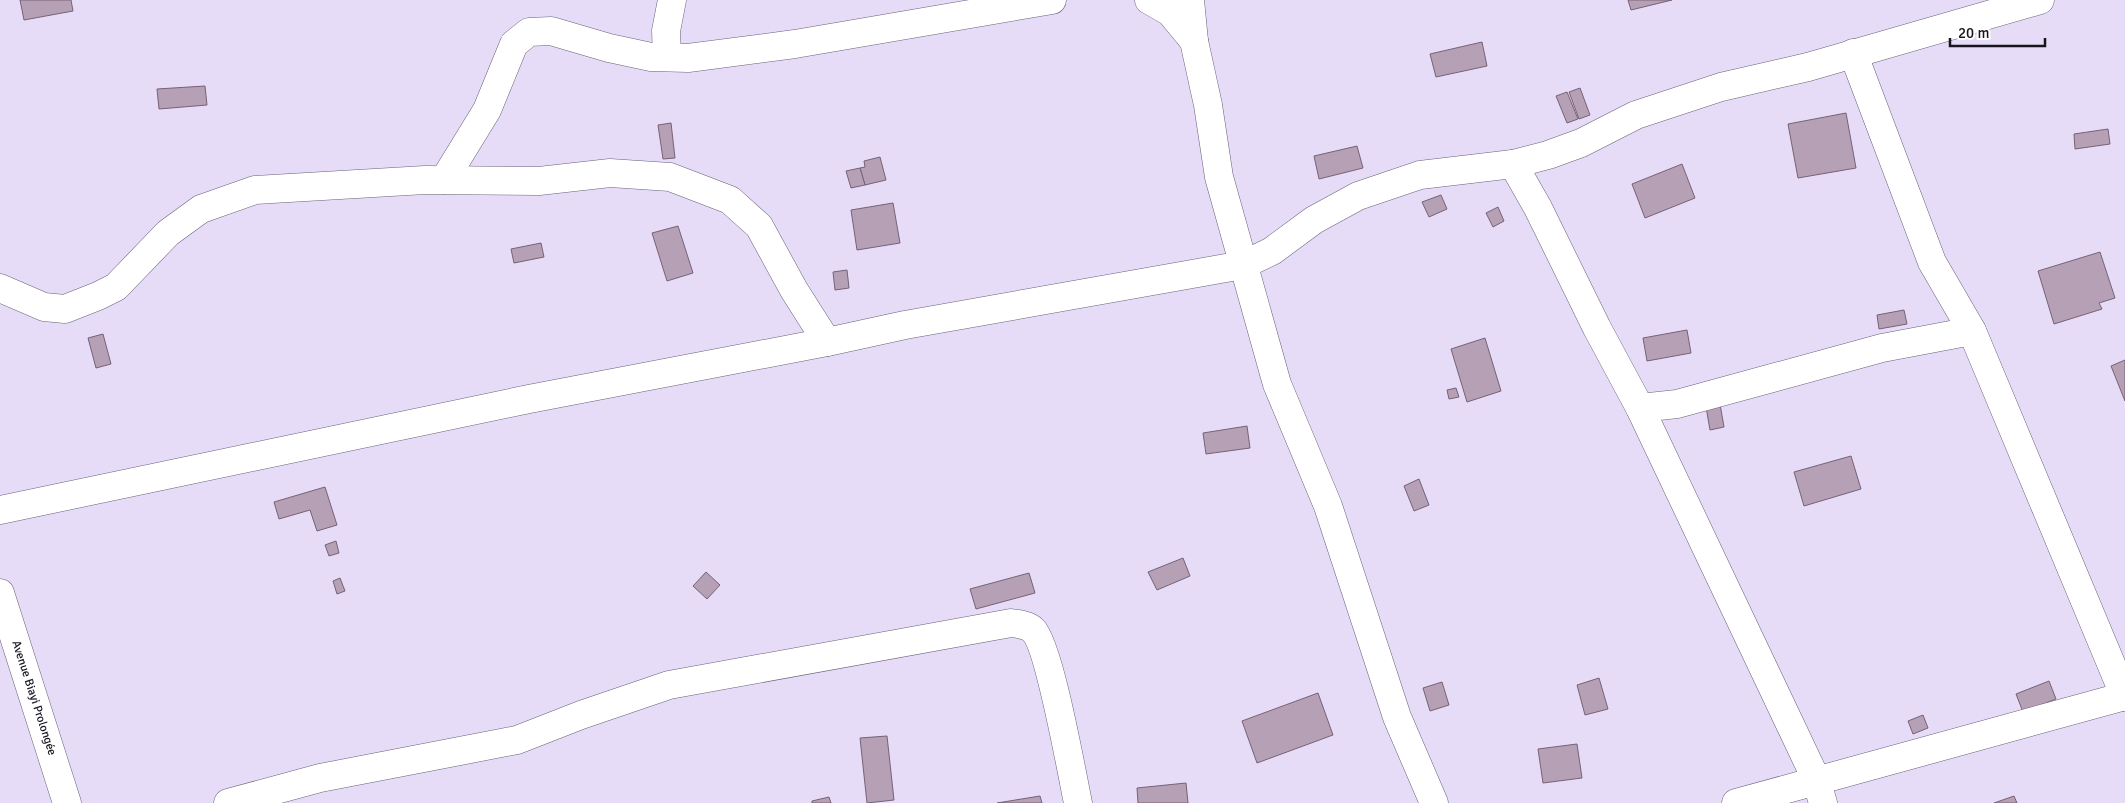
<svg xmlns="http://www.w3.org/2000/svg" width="2125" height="803" font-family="Signika,sans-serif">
<rect width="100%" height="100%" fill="#e6dcf8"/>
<g fill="#b6a0b6" stroke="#766275">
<path d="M20 0H71L73 11 24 20Z"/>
<path d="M1628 0H1672L1631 10Z"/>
<path d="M1482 42 1487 66 1436 77 1430 54Z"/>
<path d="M205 86 207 105 159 109 157 89Z"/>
<path d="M1580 88 1590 115 1579 119 1569 92Z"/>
<path d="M1567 92 1578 119 1567 123 1556 96Z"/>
<path d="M1846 113 1856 168 1798 178 1788 124Z"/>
<path d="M671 123 675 158 663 159 658 125Z"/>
<path d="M2108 129 2110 144 2075 149 2074 134Z"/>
<path d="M1357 146 1363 168 1319 179 1314 156Z"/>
<path d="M880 157 886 180 865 185 860 168 865 167 864 161Z"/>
<path d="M1682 164 1695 198 1645 218 1632 184Z"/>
<path d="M860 168 865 185 851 188 846 171Z"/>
<path d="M1441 195 1447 209 1429 217 1422 202Z"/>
<path d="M893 203 900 243 857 250 851 210Z"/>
<path d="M1498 207 1504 221 1493 227 1486 213Z"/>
<path d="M678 226 693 273 667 281 652 233Z"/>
<path d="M541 243 544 257 514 263 511 249Z"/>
<path d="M2100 252 2115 298 2099 303 2102 309 2054 324 2038 271Z"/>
<path d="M847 270 849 288 835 290 833 272Z"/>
<path d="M1904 310 1907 324 1879 329 1877 315Z"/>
<path d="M1687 330 1691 353 1647 361 1643 338Z"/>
<path d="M103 334 111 364 96 368 88 338Z"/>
<path d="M1485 338 1501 391 1467 402 1451 349Z"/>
<path d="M2125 360V401L2111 366Z"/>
<path d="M1456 388 1459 397 1449 399 1447 390Z"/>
<path d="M1720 404 1724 427 1710 430 1706 407Z"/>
<path d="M1247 426 1250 448 1206 454 1203 433Z"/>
<path d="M1851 456 1861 489 1804 506 1794 472Z"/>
<path d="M1419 479 1429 505 1414 511 1404 486Z"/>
<path d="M325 487 337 525 317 531 310 510 279 519 274 502Z"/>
<path d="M336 541 339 553 329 556 325 545Z"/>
<path d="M1183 558 1190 576 1157 590 1148 572Z"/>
<path d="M706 572 720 585 707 599 693 586Z"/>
<path d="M1029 573 1035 593 976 609 970 589Z"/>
<path d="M340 578 345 591 337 594 333 581Z"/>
<path d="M1599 678 1608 709 1585 715 1577 685Z"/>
<path d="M2049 681 2056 699 2023 712 2016 694Z"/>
<path d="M1442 682 1449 705 1430 711 1423 688Z"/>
<path d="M1318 693 1333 735 1257 763 1242 721Z"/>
<path d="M1923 715 1928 728 1913 734 1908 721Z"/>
<path d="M887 736 894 800 867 803 860 738Z"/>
<path d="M1577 744 1582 778 1543 783 1538 749Z"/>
<path d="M1186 783 1188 803H1138L1137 788Z"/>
<path d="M1040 796 1042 803H997Z"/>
<path d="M2014 796 2017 803H1994Z"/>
<path d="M829 797 831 803H812V801Z"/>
</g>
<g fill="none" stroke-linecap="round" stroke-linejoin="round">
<defs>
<g id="minor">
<path d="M1149 0 1170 12 1194 41 1208 105 1219 177 1277 384 1328 506 1397 717 1434 803"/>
<path d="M1190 0 1194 41"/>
<path d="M1853 53 1932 262 1972 331 2125 697"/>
<path d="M667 57 666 31 672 0"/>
<path d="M1513 164 1538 208 1597 328 1640 408 1816 779 1823 803"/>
<path d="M444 180 487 110 514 44 529 32 551 31 609 48 651 57 688 58 795 44 1052 0"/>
<path d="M0 288 44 307 65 309 98 296 116 287 168 233 201 209 255 190 425 180 539 181 610 173 670 177 730 200 759 226 794 290 827 342 905 325 1243 265 1272 251 1314 220 1358 196 1420 175 1513 164 1548 155 1581 143 1636 115 1721 87 1808 67 2040 0"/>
<path d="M1640 408 1677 404 1882 348 1972 331"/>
<path d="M0 510 529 399 827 342"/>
<path d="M0 593 67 803"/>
<path d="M228 803 320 778 517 740 581 715 669 685 1011 623C1018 624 1028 625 1033 630 1049 645 1072 774 1078 803"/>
<path d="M1736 803 2125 696"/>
</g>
</defs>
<use href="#minor" stroke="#696179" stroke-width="29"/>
<use href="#minor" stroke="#fff" stroke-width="28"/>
</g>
<g text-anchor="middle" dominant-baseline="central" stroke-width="4.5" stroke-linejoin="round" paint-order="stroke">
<g font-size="12" fill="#19151f" stroke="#fff">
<text transform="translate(34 698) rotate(72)">Avenue Biayi Prolongée</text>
</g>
</g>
<path d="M1950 38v8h95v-8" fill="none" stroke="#19151f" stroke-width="2.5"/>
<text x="1958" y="38" font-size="15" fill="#19151f" stroke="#ffffff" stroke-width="4" paint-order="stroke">20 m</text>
</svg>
